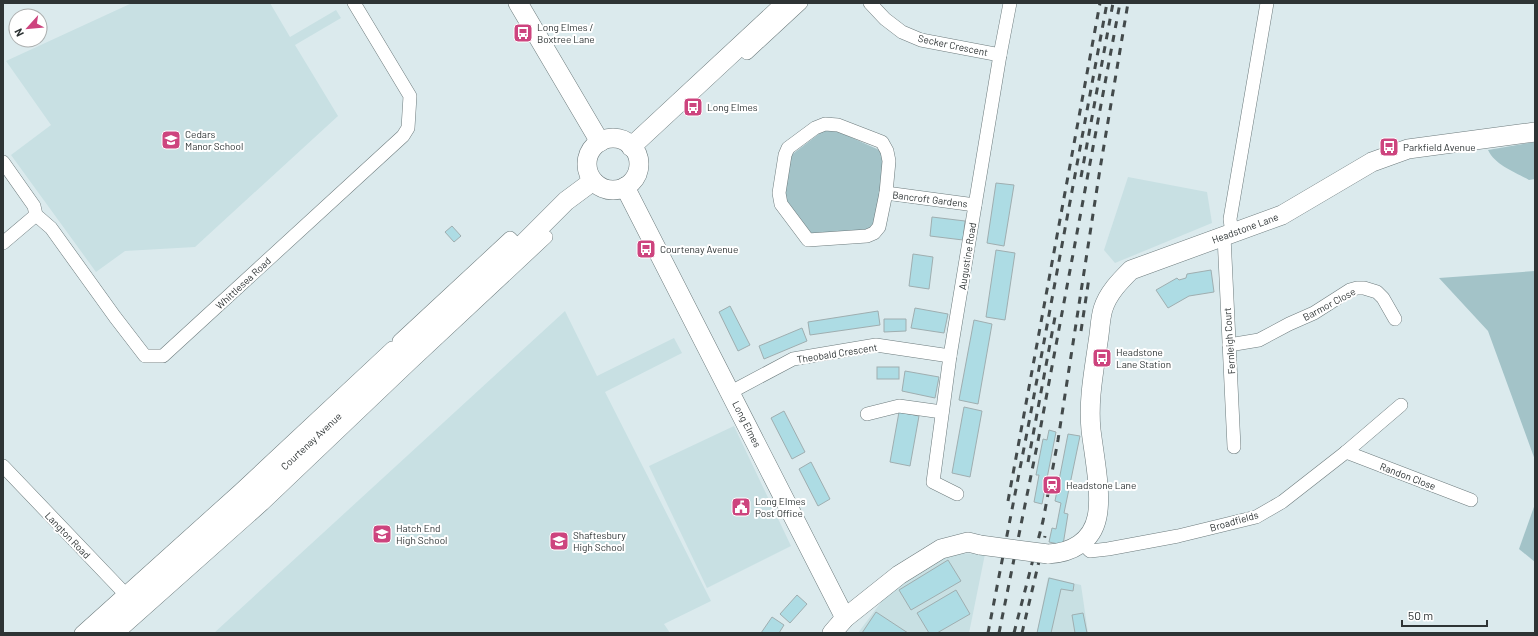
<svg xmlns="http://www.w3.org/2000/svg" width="1538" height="636" font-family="Barlow,sans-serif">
<rect width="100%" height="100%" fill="#dbeaed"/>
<g fill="#c8e0e3">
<path d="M132 3H270L290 37 336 10 341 18 295 45 338 116 195 247 125 251 96 272 11 155 51 125 6 61Z"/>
<path d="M1128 177 1207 192 1212 223 1115 263 1104 250Z"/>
<path d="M565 311 597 376 674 338 682 353 605 392 711 601 664 624 670 633H214Z"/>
<path d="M734 426 791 546 707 588 649 466Z"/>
<path d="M953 553 985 554 969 633H858L888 593Z"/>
<path d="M1048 577 1081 585 1088 633H1037Z"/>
</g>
<g fill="#a3c3c8">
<path d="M828 127 886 153 874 229 811 236 784 201 790 156Z"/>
<path d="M1535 142V179L1529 180C1515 172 1495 165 1488 150Z"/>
<path d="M1535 271V460L1488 331 1439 278Z"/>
<path d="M1535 504V562L1519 549Z"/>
</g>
<g fill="#addce4" stroke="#9faeb0">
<path d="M996 183 1014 185 1004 246 987 243Z"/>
<path d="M932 217 965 221 963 240 930 236Z"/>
<path d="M452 226 461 236 454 242 445 232Z"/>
<path d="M996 250 1015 253 1005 320 986 317Z"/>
<path d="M913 254 933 257 929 289 909 286Z"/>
<path d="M1211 270 1214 292 1189 296 1168 308 1156 290 1177 278 1179 280 1186 278 1187 274Z"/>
<path d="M730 306 750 345 738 351 719 312Z"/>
<path d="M915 308 948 314 944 333 911 328Z"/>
<path d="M878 311 880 325 810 335 808 322Z"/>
<path d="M884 319H906V331L884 332Z"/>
<path d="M974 320 992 324 978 404 959 400Z"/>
<path d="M802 328 807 341 764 359 759 346Z"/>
<rect x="877" y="367" width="22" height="12"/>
<path d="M905 371 939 377 935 398 902 391Z"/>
<path d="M964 407 982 411 970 477 952 473Z"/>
<path d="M784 411 805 452 792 459 771 418Z"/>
<path d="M899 412 919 416 910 466 890 462Z"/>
<path d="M1049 430 1056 432 1042 504 1034 502 1039 475H1036L1043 439 1047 440Z"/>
<path d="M1068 434 1080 436 1064 513 1068 514 1063 545 1049 542 1052 528 1056 529 1061 503 1055 501Z"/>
<path d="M811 462 830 499 818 506 799 469Z"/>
<path d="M948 560 961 581 911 610 899 590Z"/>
<path d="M1049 578 1074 584 1073 591 1061 589 1051 633H1037Z"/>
<path d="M956 590 970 614 937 633H929L917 613Z"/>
<path d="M797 595 807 604 790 623 780 614Z"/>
<path d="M876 612 908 633H862Z"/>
<path d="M1083 613 1087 633H1075L1072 615Z"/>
<path d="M772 617 784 625 779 633H761Z"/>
</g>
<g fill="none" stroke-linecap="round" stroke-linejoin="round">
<defs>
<g id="street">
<path d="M870 3 885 19 902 32 921 40 1000 55"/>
<path d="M747 53 801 3"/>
<path d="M825 124 838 125 882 142 887 151 889 161 886 193 879 227 874 233 867 236 808 240 781 204 779 193 785 155 788 148 815 128Z"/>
<path d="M3 162 34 206 36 215 51 228 115 317 145 356H163L403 136 408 128 410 96 354 3"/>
<path d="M886 193 975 205"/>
<path d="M1232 233 1230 219 1267 3"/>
<path d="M1224 236 1234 447"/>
<path d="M3 243 36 215"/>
<path d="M399 341 510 238 525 253"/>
<path d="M1229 345 1259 340 1289 324 1314 313 1350 290 1357 288H1364L1377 292 1383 298 1395 319"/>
<path d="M731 392 793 359 876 345 950 356"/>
<path d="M867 414 899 406 942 412"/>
<path d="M1346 452 1471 500"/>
<path d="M3 466 131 600"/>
<path d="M957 494 933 482 950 356 1000 55 1010 3"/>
<path d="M1082 543 1090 551 1108 549 1178 536 1256 517 1282 502 1346 452 1401 405"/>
<path d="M81 633 240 490 392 348"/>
<path d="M118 633 263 504 410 364 546 237"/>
</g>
<g id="secondary">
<path d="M518 3 600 142"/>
<circle cx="613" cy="164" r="26"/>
<path d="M631 147 786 3"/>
<path d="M625 187 845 618"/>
<path d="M1048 554C1071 553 1092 542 1097 517 1102 494 1094 455 1091 430 1088 400 1094 371 1098 342 1100 331 1100 319 1103 309 1108 293 1120 281 1131 270L1282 215 1372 162 1408 149 1535 132"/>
<path d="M101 633 254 494 389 367 519 248 566 201 593 181"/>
<path d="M832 633 845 618 899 575 941 549 968 542 980 545"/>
</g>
</defs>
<use href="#street" stroke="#6d7b7d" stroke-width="14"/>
<use href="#secondary" stroke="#6d7b7d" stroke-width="20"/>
<use href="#street" stroke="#fff" stroke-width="13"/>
<use href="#secondary" stroke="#fff" stroke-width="19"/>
<g stroke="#434a4b" stroke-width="3" stroke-dasharray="7 7" stroke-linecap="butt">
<path d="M1081 177 1113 3"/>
<path d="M1081 331 1089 278"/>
<path d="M1028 462 1055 317"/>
<path d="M1008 501 1100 3"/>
<path d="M988 633 1030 417 1107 3"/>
<path d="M999 633 1039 436 1120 3"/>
<path d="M1014 633 1043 521 1058 440 1100 169 1128 3"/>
<path d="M1022 633 1045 536"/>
</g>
<defs>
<path id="secondary-bridge" d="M980 545 1048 554"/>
</defs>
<use href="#secondary-bridge" stroke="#6d7b7d" stroke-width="20" stroke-linecap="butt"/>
<use href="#secondary-bridge" stroke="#fff" stroke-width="19"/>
</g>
<defs>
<symbol id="bus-square" viewBox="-11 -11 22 22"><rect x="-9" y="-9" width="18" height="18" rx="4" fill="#cd447e" stroke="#fff"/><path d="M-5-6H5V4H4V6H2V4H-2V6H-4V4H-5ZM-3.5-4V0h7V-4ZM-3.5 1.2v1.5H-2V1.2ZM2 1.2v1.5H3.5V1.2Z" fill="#fff"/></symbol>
<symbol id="school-square" viewBox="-11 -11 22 22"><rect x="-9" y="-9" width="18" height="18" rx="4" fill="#cd447e" stroke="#fff"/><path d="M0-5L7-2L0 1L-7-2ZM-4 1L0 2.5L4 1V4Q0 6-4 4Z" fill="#fff"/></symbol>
<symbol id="station-square" viewBox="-11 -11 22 22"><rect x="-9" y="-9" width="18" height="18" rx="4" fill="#cd447e" stroke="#fff"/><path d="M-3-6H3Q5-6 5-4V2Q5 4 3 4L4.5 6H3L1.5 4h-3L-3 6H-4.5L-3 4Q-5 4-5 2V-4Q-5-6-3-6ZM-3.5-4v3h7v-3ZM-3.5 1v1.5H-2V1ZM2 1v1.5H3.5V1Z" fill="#fff"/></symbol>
<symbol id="civic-square" viewBox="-11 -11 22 22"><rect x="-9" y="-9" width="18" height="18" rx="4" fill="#cd447e" stroke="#fff"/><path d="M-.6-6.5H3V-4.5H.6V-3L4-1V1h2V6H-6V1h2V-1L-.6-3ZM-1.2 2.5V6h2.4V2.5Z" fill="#fff"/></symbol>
</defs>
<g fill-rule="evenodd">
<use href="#bus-square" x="512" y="22" width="22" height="22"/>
<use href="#bus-square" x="682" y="96" width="22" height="22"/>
<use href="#school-square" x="160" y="129" width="22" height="22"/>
<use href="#bus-square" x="1378" y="136" width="22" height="22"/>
<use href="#bus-square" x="635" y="238" width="22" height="22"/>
<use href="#bus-square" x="1091" y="347" width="22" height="22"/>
<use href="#station-square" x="1041" y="474" width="22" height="22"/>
<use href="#civic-square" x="730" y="496" width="22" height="22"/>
<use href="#school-square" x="371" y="523" width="22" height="22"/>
<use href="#school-square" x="548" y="530" width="22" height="22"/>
</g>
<g text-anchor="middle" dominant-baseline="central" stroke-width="4" stroke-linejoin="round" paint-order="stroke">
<g font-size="10" fill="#2e3435" stroke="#fff" text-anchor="start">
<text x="537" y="27">Long Elmes /<tspan x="537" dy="12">Boxtree Lane</tspan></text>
<text x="707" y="107">Long Elmes</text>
<text x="185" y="134">Cedars<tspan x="185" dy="12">Manor School</tspan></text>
<text x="1403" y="147">Parkfield Avenue</text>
<text x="660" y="249">Courtenay Avenue</text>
<text x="1116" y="352">Headstone<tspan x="1116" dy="12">Lane Station</tspan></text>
<text x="1066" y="485">Headstone Lane</text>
<text x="755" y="501">Long Elmes<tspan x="755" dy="12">Post Office</tspan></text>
<text x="396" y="528">Hatch End<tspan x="396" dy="12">High School</tspan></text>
<text x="573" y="535">Shaftesbury<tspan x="573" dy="12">High School</tspan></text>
</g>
<g font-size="10" fill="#2e3435" stroke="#fff">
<text transform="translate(953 45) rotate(12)">Secker Crescent</text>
<text transform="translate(930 199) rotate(7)">Bancroft Gardens</text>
<text transform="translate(1245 228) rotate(-20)">Headstone Lane</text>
<text transform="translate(967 256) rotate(-81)">Augustine Road</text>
<text transform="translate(243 283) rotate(-43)">Whittlesea Road</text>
<text transform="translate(1329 304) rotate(-28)">Barmor Close</text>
<text transform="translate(1229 341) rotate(-94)">Fernleigh Court</text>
<text transform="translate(837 353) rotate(-9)">Theobald Crescent</text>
<text transform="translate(747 424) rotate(63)">Long Elmes</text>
<text transform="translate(311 441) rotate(-43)">Courtenay Avenue</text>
<text transform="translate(1408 476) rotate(21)">Randon Close</text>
<text transform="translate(1234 521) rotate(-16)">Broadfields</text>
<text transform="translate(68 535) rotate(46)">Langton Road</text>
</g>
</g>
<rect width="1538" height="636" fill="none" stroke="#2e3435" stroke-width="8"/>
<g transform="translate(28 28) rotate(243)"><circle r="19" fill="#ffffff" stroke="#abaeae"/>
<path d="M0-3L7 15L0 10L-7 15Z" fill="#cd447e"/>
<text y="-6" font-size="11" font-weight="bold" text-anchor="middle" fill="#2e3435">N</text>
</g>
<path d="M1402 620v6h85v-6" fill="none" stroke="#2e3435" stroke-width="2"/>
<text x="1408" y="620" font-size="12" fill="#2e3435" stroke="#ffffff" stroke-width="3" paint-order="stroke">50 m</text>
</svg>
